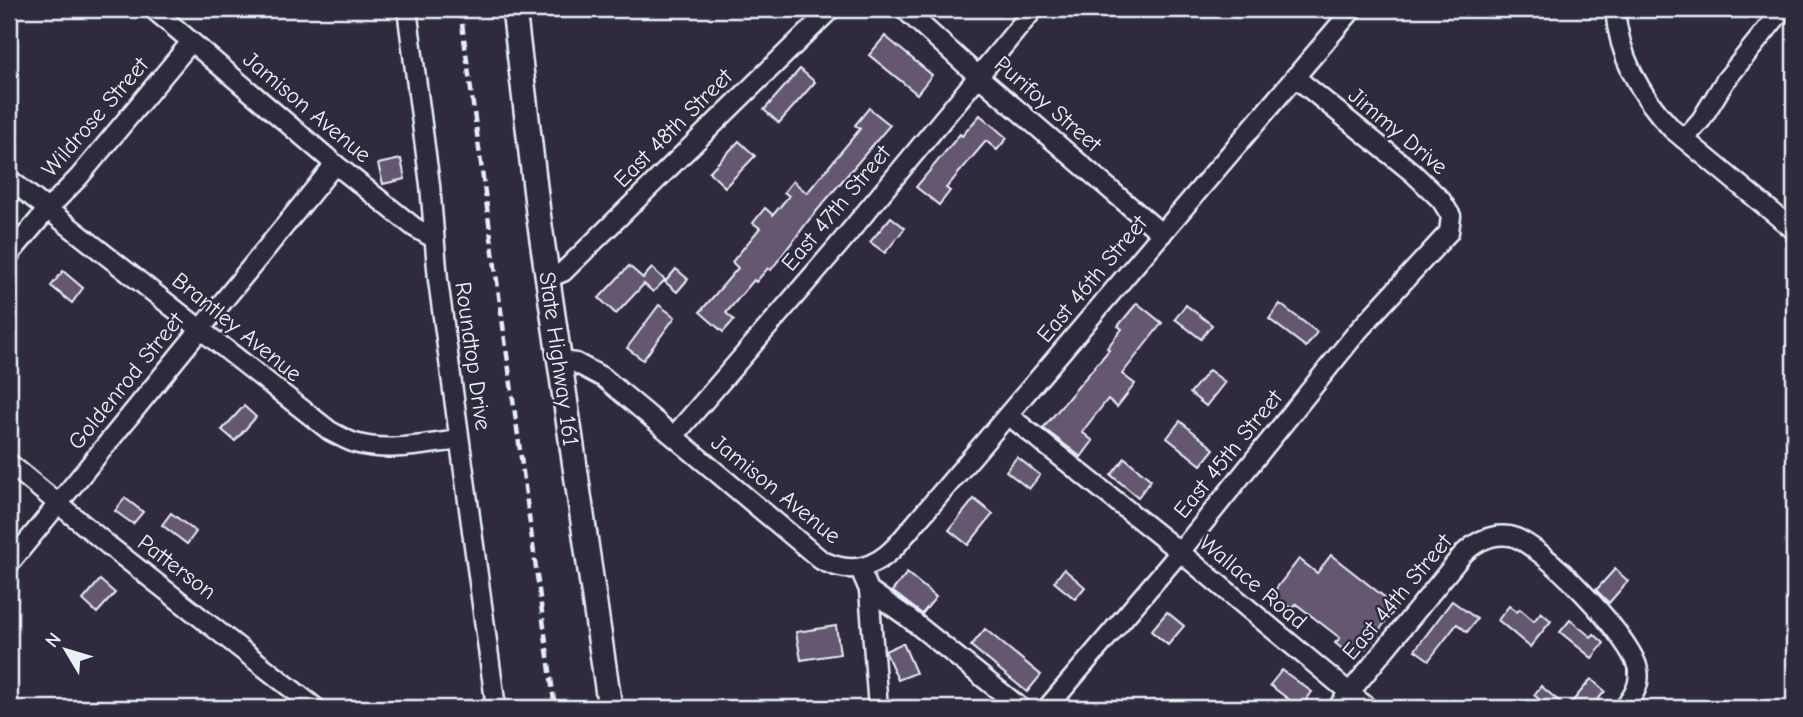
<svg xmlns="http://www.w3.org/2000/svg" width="1803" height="717" font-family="'Comic Neue',sans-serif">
<rect width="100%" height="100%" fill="#2f2a3d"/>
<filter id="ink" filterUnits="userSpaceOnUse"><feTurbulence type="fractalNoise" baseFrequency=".0143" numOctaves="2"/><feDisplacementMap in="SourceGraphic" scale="14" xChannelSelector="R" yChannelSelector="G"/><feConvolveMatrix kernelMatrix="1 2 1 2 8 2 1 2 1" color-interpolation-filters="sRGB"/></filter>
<g filter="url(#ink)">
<g fill="#655672" stroke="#e8f1f8" stroke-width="2">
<path d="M885 36 932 75 917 94 869 55Z"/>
<path d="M800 69 815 82 779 123 764 110Z"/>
<path d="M869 108 890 125 809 220 771 270 768 268 756 282 754 280 726 313 734 320 723 332 700 312 738 268 732 262 760 228 753 223 765 208 773 215 789 196 784 192 793 181 807 193 860 129 855 125Z"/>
<path d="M980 115 1007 138 997 150 986 141 946 188 950 191 939 205 916 187 960 134 962 136Z"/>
<path d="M739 141 755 156 725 187 709 172Z"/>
<path d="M401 159 405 179 383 184 378 164Z"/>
<path d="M891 217 905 228 885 253 870 242Z"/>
<path d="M629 266 643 278 652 268 665 280 653 292 644 284 616 314 599 298Z"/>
<path d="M676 269 688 279 677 292 665 282Z"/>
<path d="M63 271 83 288 72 303 51 286Z"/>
<path d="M1137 303 1162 323 1122 374 1135 384 1117 407 1108 399 1082 432 1093 441 1081 457 1043 428 1109 350 1107 348 1122 329 1118 326Z"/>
<path d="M1280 304 1317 332 1306 347 1269 319Z"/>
<path d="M659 305 675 317 643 360 627 348Z"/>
<path d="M1186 305 1212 325 1201 339 1175 319Z"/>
<path d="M1209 370 1225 382 1206 406 1190 393Z"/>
<path d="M244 406 256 417 235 441 222 430Z"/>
<path d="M1180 421 1214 449 1201 465 1167 438Z"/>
<path d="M1017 457 1040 475 1029 489 1006 471Z"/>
<path d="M1125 458 1151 480 1138 497 1111 475Z"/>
<path d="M125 498 143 512 133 524 115 511Z"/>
<path d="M974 499 993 514 968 545 949 530Z"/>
<path d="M171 513 196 532 187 544 162 525Z"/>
<path d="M1331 555 1397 607 1356 660 1335 643 1340 638 1296 604 1292 609 1272 594 1299 559 1317 573Z"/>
<path d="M1064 569 1085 587 1075 599 1054 582Z"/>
<path d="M1615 569 1628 581 1609 603 1596 590Z"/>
<path d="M907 573 936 597 922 614 892 591Z"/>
<path d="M100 580 115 593 97 613 83 600Z"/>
<path d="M1452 601 1477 619 1467 632 1457 624 1429 660 1415 650Z"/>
<path d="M1509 606 1517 612 1520 609 1534 621 1541 612 1551 621 1530 647 1498 620Z"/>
<path d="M1167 612 1184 626 1168 645 1151 631Z"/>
<path d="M1570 620 1591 637 1594 634 1604 643 1592 658 1560 632Z"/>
<path d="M836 626 840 654 801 660 796 632Z"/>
<path d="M985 629 1041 675 1027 692 971 646Z"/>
<path d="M903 643 916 673 898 680 885 651Z"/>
<path d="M1282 670 1312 692 1300 708 1270 685Z"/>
<path d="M1591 679 1605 691 1591 708H1567Z"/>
<path d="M1541 686 1567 708H1550L1534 695Z"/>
</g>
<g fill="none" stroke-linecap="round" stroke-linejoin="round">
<defs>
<g id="minor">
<path d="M153 9 335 164 414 227 433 238"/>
<path d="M407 9 430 185 438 280 496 708"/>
<path d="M904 9 977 75 1162 234"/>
<path d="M1615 9C1619 57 1639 94 1672 129L1794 230"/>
<path d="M1684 139 1701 120 1725 81 1779 14"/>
<path d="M9 179 330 431C338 435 346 440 355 443 387 453 427 444 459 440"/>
<path d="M9 255 48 209 79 177 191 42"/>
<path d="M548 278 563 272 831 9"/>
<path d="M560 361 576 363 604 378 821 560C850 575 874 569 896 546L1353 9"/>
<path d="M1008 415 1180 552 1368 708"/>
<path d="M674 436 837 247 1034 9"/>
<path d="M9 463 108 545 316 708"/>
<path d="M9 564 335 164"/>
<path d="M860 569 869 590 906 616 1021 708"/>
<path d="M869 590 878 708"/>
<path d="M1047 708 1180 552 1358 331 1449 232 1451 216 1441 200 1413 173 1295 77"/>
<path d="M1337 708 1462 555C1475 542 1491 533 1510 536 1541 542 1633 639 1638 670 1641 685 1633 696 1624 708"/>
</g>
<path id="major" d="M514 9 538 212 610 708"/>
</defs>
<use href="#minor" stroke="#e8f1f8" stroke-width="23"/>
<use href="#major" stroke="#e8f1f8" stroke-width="28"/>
<use href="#minor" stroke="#2f2a3d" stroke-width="18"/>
<use href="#major" stroke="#2f2a3d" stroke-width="23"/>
<path stroke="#e8f1f8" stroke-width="4.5" stroke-dasharray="10 5" stroke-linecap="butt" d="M460 9 555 708"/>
</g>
</g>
<g text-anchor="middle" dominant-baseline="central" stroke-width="5" stroke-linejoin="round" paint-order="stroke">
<g font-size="23" fill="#e8f1f8" stroke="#2f2a3d">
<text transform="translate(1048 104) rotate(41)">Purifoy Street</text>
<text transform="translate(307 107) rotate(40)">Jamison Avenue</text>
<text transform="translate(95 117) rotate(-49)">Wildrose Street</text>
<text transform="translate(673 128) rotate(-45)">East 48th Street</text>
<text transform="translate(1398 131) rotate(40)">Jimmy Drive</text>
<text transform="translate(836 208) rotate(-50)">East 47th Street</text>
<text transform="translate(1092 279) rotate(-50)">East 46th Street</text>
<text transform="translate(237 327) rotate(39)">Brantley Avenue</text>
<text transform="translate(473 356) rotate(82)">Roundtop Drive</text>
<text transform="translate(559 359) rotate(82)">State Highway 161</text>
<text transform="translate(126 381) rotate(-51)">Goldenrod Street</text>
<text transform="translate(1228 454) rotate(-51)">East 45th Street</text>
<text transform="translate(776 489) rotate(39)">Jamison Avenue</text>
<text transform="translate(177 567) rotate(37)">Patterson</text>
<text transform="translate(1253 582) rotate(40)">Wallace Road</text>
<text transform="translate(1397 597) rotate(-50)">East 44th Street</text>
</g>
</g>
<rect width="1803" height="717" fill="none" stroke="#2f2a3d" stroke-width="35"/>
<rect x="18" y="18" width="1768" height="682" fill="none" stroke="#e8f1f8" stroke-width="2.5" filter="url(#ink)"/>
<g transform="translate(66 650) rotate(308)" stroke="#2f2a3d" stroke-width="5" paint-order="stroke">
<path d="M0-5L12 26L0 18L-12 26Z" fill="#e8f1f8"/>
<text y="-10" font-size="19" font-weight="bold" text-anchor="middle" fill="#e8f1f8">N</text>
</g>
</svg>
